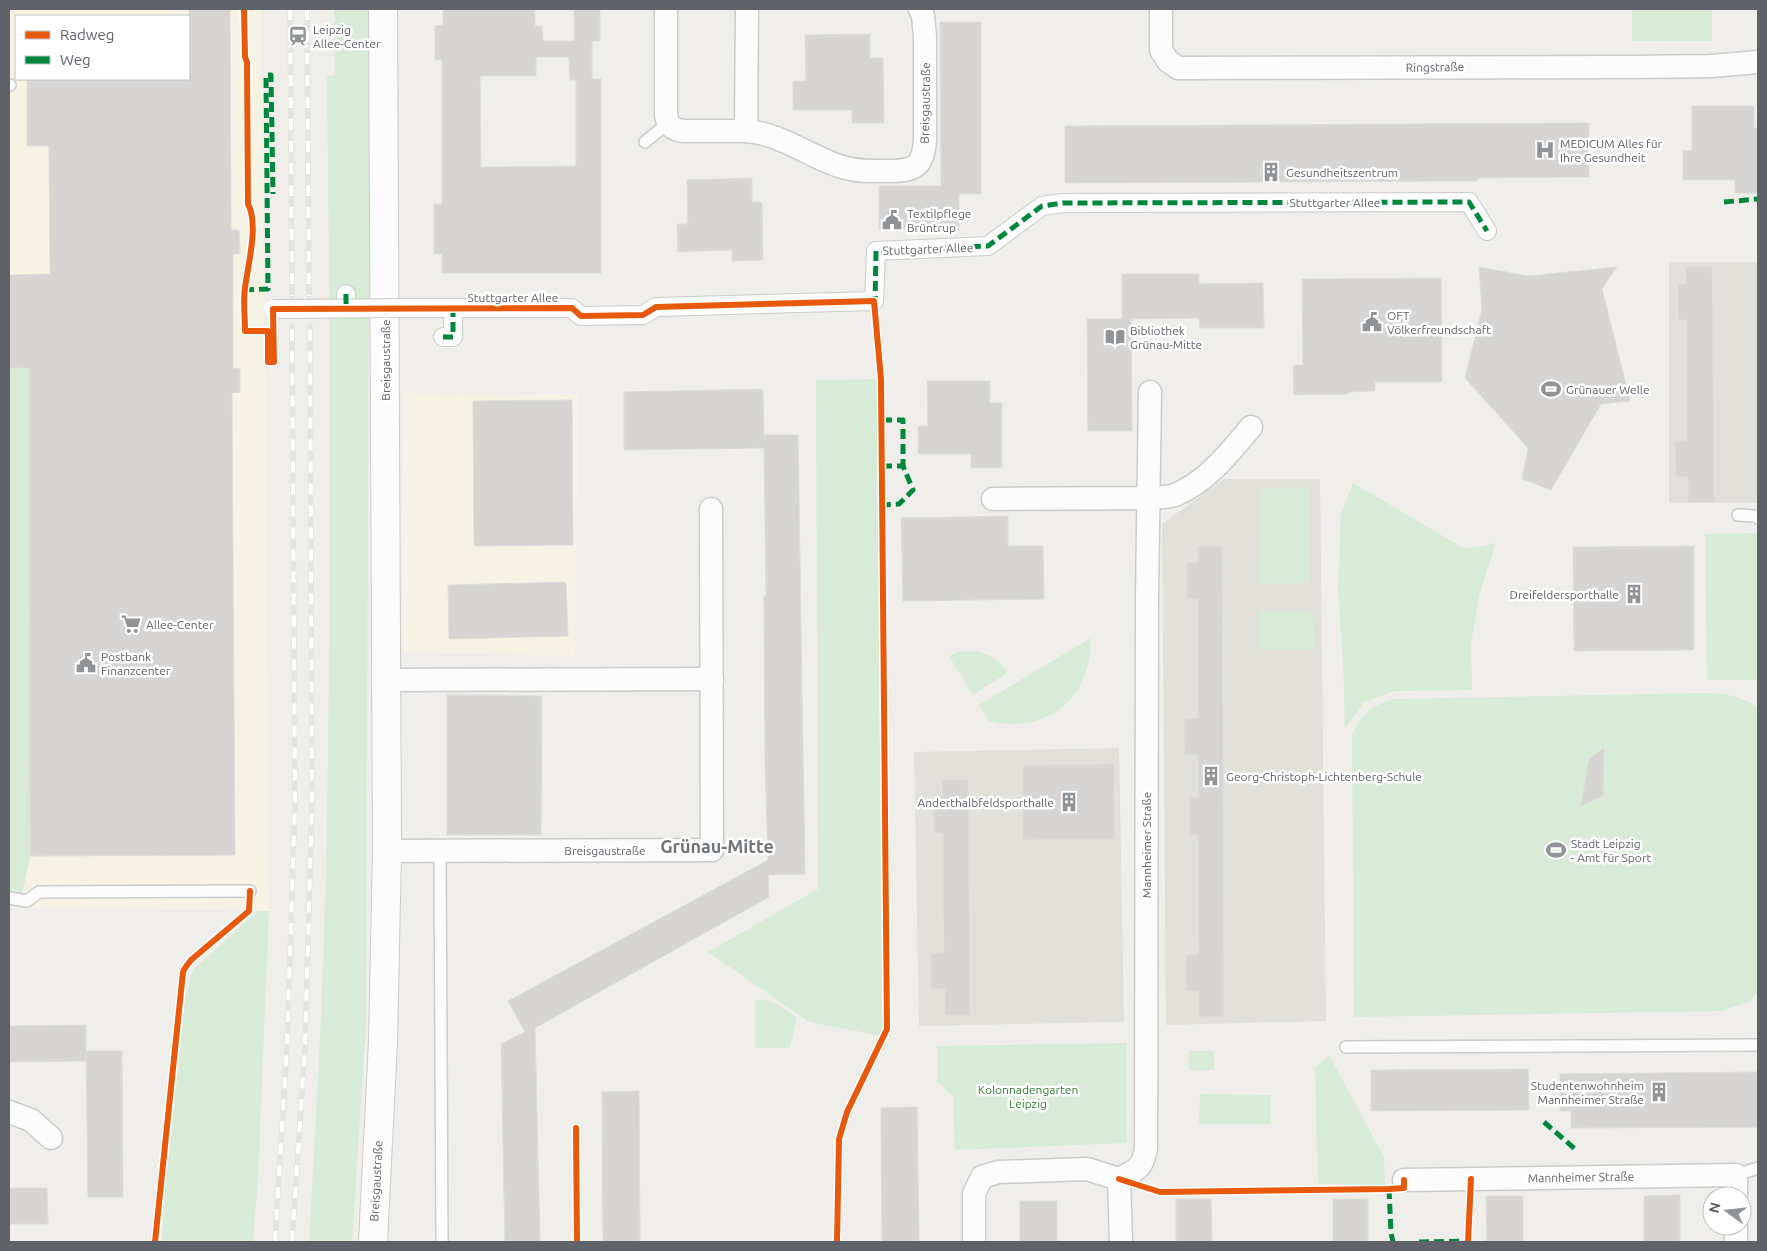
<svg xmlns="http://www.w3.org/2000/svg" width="1767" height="1251" font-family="Ubuntu,sans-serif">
<rect width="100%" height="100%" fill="#efeeea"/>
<g fill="#f7f3e4" fill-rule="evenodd">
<path d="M9 9H262L269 911 26 908 9 904ZM16 16H189V79H16Z"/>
<path d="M403 393 578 394 575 656 404 653 402 644Z"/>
</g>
<g fill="#e2e0da">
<rect x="1669" y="262" width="89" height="241"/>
<path d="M1224 479H1320L1326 1021 1166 1025 1162 524Z"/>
<path d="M1119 748 1124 1022 919 1026 914 752Z"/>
</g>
<g fill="#d8ebd6">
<path d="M334 9H370L366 1024 352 1242H309C317 1102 325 961 327 820 331 572 330 324 327 76L335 75Z"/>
<rect x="1632" y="9" width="80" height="32"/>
<path d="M9 368H29L30 856 21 900 9 898Z"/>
<path d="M881 379 887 1029 883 1036 809 1022 708 952 818 889 816 380Z"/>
<path d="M1353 483 1465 549 1496 543 1480 592 1471 643 1472 690 1395 691 1364 702 1345 728 1343 660 1338 591 1341 514Z"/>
<path d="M1310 487V583L1260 584 1261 489Z"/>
<path d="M1758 533V678L1756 680H1707L1705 534Z"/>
<path d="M1313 611 1314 649H1260V612Z"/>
<path d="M1091 638C1091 699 1048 734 989 721L979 705Z"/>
<path d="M968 651C986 652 999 657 1007 673L973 695 949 656 957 652Z"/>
<path d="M1704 693C1724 693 1742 696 1758 708V991L1751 1001 1721 1011 1354 1017 1352 734C1362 713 1372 705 1395 699Z"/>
<path d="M258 911H269L258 1178 253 1242H162L164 1203 185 1000 193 970Z"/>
<path d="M755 1000H769L797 1017 790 1048H755Z"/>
<path d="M1127 1043V1143L955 1150 953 1096 937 1081V1046Z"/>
<path d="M1189 1051H1214V1070L1189 1071Z"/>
<path d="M1329 1055 1384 1157 1385 1185 1318 1184 1315 1068Z"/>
<path d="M1200 1094 1271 1095V1124H1199Z"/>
</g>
<g fill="#d6d5d3" stroke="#deddd9" fill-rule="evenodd">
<path d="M189 9H230L231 230H239L240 254H233V368L240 369V392L232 393 235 855 30 856 29 368H9V275L50 274 49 146H27V79H189Z"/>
<path d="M443 9H535V26H542L543 41H574V9H600V41H592V79H601V273H442V254H434V204H442V60H435V26L443 25ZM536 57H569L570 80H576V166L481 167 480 76H536Z"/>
<path d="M940 22H981V194H959V230H879V186H941Z"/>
<path d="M870 34V58H883L884 123H852V110H793V81H806L805 35Z"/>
<path d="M1692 106H1754V128H1758V193H1735V180H1683V151H1692Z"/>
<path d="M1589 123V177L1477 178V181L1065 183V126Z"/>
<path d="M752 178V202H762L763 260 732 261V250L678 252 677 224H688L687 180Z"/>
<path d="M1479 267 1528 276 1617 267 1602 289 1630 401 1601 404 1551 490 1522 479 1528 448 1465 378 1482 309Z"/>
<path d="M1686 267H1712L1714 502H1688V477H1676L1675 441H1687V320H1678V284H1686Z"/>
<path d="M1122 274H1199V284L1263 283 1264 328H1200L1199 318 1131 319 1132 431H1088L1087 319H1122Z"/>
<path d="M1441 278 1442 382H1375V391L1348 392V394L1294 395 1293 365H1303L1302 279Z"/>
<path d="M927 381H990V403H1002V468H971V454H918V426H928Z"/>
<path d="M763 389 764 439V435H798L805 874 768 875 769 897 535 1028 540 1242H505L501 1044 525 1032 508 1001 768 860 765 763 764 596H766L764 448 624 450V392Z"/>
<path d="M572 400 573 545 474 546 473 401Z"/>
<path d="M1008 516V546H1043L1044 599 903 601 901 518Z"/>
<path d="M1197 546H1222L1224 1016 1199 1017V991H1186V955H1199L1198 835H1189V797H1199L1198 755H1185L1184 738V718H1198V599H1187V562H1198Z"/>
<path d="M1694 546V650L1574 651 1573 547Z"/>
<path d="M566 582 568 636 449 639 448 585Z"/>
<path d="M447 695 542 696 541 835H447Z"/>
<path d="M1604 748 1603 796 1581 806 1589 759Z"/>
<path d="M1114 764 1115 839 1023 840V765Z"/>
<path d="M942 780H968L970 1015H945V989H931V954L944 953 943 833H934L933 796H943Z"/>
<path d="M86 1025V1061L9 1062V1026Z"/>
<path d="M86 1051H122L123 1197H88Z"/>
<path d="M1528 1069 1529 1110 1371 1111V1070Z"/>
<path d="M1758 1072V1127L1571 1128V1111H1560V1074Z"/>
<path d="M639 1091 640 1242H603L602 1092Z"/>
<path d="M917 1107 919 1242H882L881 1108Z"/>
<path d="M9 1188H47L48 1224H9Z"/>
<path d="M1680 1195V1242H1644V1196Z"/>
<path d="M1486 1196H1523V1242H1487Z"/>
<path d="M1176 1199H1211L1212 1242H1176Z"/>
<rect x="1333" y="1199" width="35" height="43"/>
<rect x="1020" y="1201" width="37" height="41"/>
</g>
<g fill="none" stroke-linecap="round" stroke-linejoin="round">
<defs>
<g id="service">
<path d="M9 85H10"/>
<path d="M645 142 668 123"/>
<path d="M1738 515 1755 516 1758 518"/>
<path d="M440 851 442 1242"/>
<path d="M9 898 27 901 39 892 250 891"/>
<path d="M1346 1047 1758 1045"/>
<path d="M1736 1175 1758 1168"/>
</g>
<g id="pedestrian">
<path d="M346 294V309"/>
<path d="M411 308H572L581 316 643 315 656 307 874 301 876 251 988 246 1042 206 1063 203 1469 202 1487 231"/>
<path d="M443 337H453V308"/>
</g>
<g id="minor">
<path d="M666 9V115C668 126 673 130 684 131H746L747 9"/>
<path d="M1161 9V50L1168 61 1178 68 1632 67 1711 66 1758 62"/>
<path d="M746 131C780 133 810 157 842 167 859 172 875 171 892 171 917 170 923 165 925 140V36L923 16 920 9"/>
<path d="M993 499 1148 498C1157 497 1167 498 1175 495 1207 482 1230 452 1251 427"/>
<path d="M387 680 712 679"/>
<path d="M387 851 712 850 711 509"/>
<path d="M9 1112 31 1120 51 1138"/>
<path d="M1119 1179 1121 1242"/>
<path d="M1404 1180 1736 1175V1196"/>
<path d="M974 1242V1194L982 1177 998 1172 1087 1169 1119 1179C1137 1170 1143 1168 1146 1148L1147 596 1150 392"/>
<path d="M1736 1242V1226"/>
</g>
<path id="tertiary" d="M373 1242 383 1042 387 851 383 9"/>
</defs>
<use href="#service" stroke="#cbcccc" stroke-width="14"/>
<use href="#pedestrian" stroke="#cbcccc" stroke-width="20"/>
<use href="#minor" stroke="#cbcccc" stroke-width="25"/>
<use href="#tertiary" stroke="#cbcccc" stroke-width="30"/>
<use href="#service" stroke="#fdfcfc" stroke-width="11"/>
<use href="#pedestrian" stroke="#fdfcfc" stroke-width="18"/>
<use href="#minor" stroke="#fdfcfc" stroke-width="22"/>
<use href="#tertiary" stroke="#fdfcfc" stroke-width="28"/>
<defs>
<g id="rail">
<path d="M290 9 292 296"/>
<path d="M307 9 309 296"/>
<path d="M275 1242 287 1045 295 802 292 327"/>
<path d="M292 1242 305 1047 312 801 310 326"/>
</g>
</defs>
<use href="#rail" stroke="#e4e4e4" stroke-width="5.5"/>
<use href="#rail" stroke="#fff" stroke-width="4" stroke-dasharray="11" stroke-linecap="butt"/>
<defs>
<path id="pedestrian-bridge" d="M273 309 411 308"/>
</defs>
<use href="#pedestrian-bridge" stroke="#cbcccc" stroke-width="20" stroke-linecap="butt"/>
<use href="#pedestrian-bridge" stroke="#fdfcfc" stroke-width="18"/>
<g stroke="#00873e" stroke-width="5" stroke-dasharray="10 5" stroke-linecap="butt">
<path d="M1724 202 1758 199"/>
<path d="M244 290 268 289 266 75H271L273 194"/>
<path d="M346 294V309"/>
<path d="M875 306 876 251 988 246 1042 206 1063 203 1469 202 1487 231"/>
<path d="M443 337H453V308"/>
<path d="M882 420H903V466"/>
<path d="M882 466H903L913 490 899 504 882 505"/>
<path d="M1544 1122 1575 1149"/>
<path d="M1389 1189 1391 1233 1393 1242"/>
<path d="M1419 1242 1469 1241"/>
</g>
<defs>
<g id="cycleway">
<path d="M244 9 245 57 247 62 248 204C259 224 248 265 245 288 243 302 245 317 245 331H268V362H274L273 309 572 308 581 316 643 315 656 307 874 301 881 379 887 1029 847 1112 839 1139 837 1242"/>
<path d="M576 1128 577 1242"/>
<path d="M1119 1179 1160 1192 1389 1189 1404 1188V1180"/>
<path d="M155 1242 183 972 185 968 191 960 249 911 250 891"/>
<path d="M1468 1242 1471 1179"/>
</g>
</defs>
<use href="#cycleway" stroke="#fff" stroke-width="9"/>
<use href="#cycleway" stroke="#e8590c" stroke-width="6"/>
</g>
<defs>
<symbol id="station-bare" viewBox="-9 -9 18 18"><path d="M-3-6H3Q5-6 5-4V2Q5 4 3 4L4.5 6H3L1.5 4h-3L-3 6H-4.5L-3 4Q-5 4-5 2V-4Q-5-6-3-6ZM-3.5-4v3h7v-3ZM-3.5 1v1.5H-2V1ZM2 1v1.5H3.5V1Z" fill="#919496" stroke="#fff" stroke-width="2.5" paint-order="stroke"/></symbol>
<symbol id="hospital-bare" viewBox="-9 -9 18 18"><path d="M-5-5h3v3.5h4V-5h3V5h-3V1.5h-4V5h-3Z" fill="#919496" stroke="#fff" stroke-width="2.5" paint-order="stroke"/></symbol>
<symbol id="building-bare" viewBox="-9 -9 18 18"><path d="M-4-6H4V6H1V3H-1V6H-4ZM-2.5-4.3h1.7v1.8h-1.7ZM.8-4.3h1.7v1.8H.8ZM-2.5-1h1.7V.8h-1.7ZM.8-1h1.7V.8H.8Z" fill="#919496" stroke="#fff" stroke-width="2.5" paint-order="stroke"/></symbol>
<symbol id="civic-bare" viewBox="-9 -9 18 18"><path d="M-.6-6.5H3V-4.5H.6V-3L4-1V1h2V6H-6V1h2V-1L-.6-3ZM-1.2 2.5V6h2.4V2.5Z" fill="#919496" stroke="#fff" stroke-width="2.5" paint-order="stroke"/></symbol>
<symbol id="library-bare" viewBox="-9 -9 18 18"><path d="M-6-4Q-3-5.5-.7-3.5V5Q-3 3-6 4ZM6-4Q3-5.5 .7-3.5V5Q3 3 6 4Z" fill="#919496" stroke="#fff" stroke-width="2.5" paint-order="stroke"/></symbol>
<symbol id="stadium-bare" viewBox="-9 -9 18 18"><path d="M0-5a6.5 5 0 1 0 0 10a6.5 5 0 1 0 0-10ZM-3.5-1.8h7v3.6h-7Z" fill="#919496" stroke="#fff" stroke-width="2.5" paint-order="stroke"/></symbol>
<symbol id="supermarket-bare" viewBox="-9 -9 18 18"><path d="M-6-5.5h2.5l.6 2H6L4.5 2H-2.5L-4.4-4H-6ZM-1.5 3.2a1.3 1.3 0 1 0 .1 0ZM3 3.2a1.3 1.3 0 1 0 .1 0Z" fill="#919496" stroke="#fff" stroke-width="2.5" paint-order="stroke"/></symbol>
</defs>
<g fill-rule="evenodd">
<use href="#station-bare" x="284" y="22" width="28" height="28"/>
<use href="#hospital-bare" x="1531" y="136" width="28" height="28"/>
<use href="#building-bare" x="1257" y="158" width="28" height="28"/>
<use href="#civic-bare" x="878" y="206" width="28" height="28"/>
<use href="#civic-bare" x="1358" y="308" width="28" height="28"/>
<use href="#library-bare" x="1101" y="323" width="28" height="28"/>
<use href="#stadium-bare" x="1537" y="375" width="28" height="28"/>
<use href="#building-bare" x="1620" y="580" width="28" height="28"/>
<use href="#supermarket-bare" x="117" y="610" width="28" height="28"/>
<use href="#civic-bare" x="72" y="649" width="28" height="28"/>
<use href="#building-bare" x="1197" y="762" width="28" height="28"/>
<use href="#building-bare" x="1055" y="788" width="28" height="28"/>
<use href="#stadium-bare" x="1542" y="836" width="28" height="28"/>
<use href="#building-bare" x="1645" y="1078" width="28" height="28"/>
</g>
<g text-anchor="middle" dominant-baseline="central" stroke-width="5" stroke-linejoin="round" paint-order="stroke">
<g font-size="12" fill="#5f6368" stroke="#fff" text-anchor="start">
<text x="313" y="29">Leipzig<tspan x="313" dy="14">Allee-Center</tspan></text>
<text x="1560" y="143">MEDICUM Alles für<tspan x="1560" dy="14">Ihre Gesundheit</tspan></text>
<text x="1286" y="172">Gesundheitszentrum</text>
<text x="907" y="213">Textilpflege<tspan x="907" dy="14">Brüntrup</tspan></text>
<text x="1387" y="315">OFT<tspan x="1387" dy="14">Völkerfreundschaft</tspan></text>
<text x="1130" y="330">Bibliothek<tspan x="1130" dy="14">Grünau-Mitte</tspan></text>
<text x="1566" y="389">Grünauer Welle</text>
<text x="1619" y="594" text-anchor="end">Dreifeldersporthalle</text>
<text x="146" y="624">Allee-Center</text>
<text x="101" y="656">Postbank<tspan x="101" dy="14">Finanzcenter</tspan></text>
<text x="1226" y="776">Georg-Christoph-Lichtenberg-Schule</text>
<text x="1054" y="802" text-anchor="end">Anderthalbfeldsporthalle</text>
<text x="1571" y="843">Stadt Leipzig<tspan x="1571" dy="14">- Amt für Sport</tspan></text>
<text x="1644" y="1085" text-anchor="end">Studentenwohnheim<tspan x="1644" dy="14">Mannheimer Straße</tspan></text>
</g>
<g font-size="12" fill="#5f6368" stroke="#fff">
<text transform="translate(1435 67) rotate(-1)">Ringstraße</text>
<text transform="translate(925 103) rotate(-89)">Breisgaustraße</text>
<text x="1335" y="202">Stuttgarter Allee</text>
<text transform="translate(928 249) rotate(-2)">Stuttgarter Allee</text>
<text x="513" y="297">Stuttgarter Allee</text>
<text transform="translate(385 360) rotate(-90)">Breisgaustraße</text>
<text transform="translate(1146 845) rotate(-90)">Mannheimer Straße</text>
<text x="605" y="850">Breisgaustraße</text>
<text transform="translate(1581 1177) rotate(-1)">Mannheimer Straße</text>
<text transform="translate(376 1181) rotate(-87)">Breisgaustraße</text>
</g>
<g font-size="12" fill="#348238" stroke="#fff">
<text x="1028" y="1089">Kolonnadengarten<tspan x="1028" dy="14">Leipzig</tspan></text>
</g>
<g font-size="18" font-weight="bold" fill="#70757a" stroke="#fff">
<text x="717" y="846">Grünau-Mitte</text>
</g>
</g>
<rect width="1767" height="1251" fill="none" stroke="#5f6368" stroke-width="20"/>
<rect x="15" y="15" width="175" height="65" fill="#ffffff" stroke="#bfc1c3"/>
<rect x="25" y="31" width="25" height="8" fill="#e8590c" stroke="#bfc1c3"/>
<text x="60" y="40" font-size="15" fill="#5f6368">Radweg</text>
<rect x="25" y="56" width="25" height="8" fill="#00873e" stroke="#bfc1c3"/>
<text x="60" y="65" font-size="15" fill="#5f6368">Weg</text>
<g transform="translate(1727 1211) rotate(285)"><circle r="24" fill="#ffffff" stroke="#bfc1c3"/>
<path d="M0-4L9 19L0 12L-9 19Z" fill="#919496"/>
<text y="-8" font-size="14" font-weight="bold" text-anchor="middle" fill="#5f6368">N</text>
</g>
</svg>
